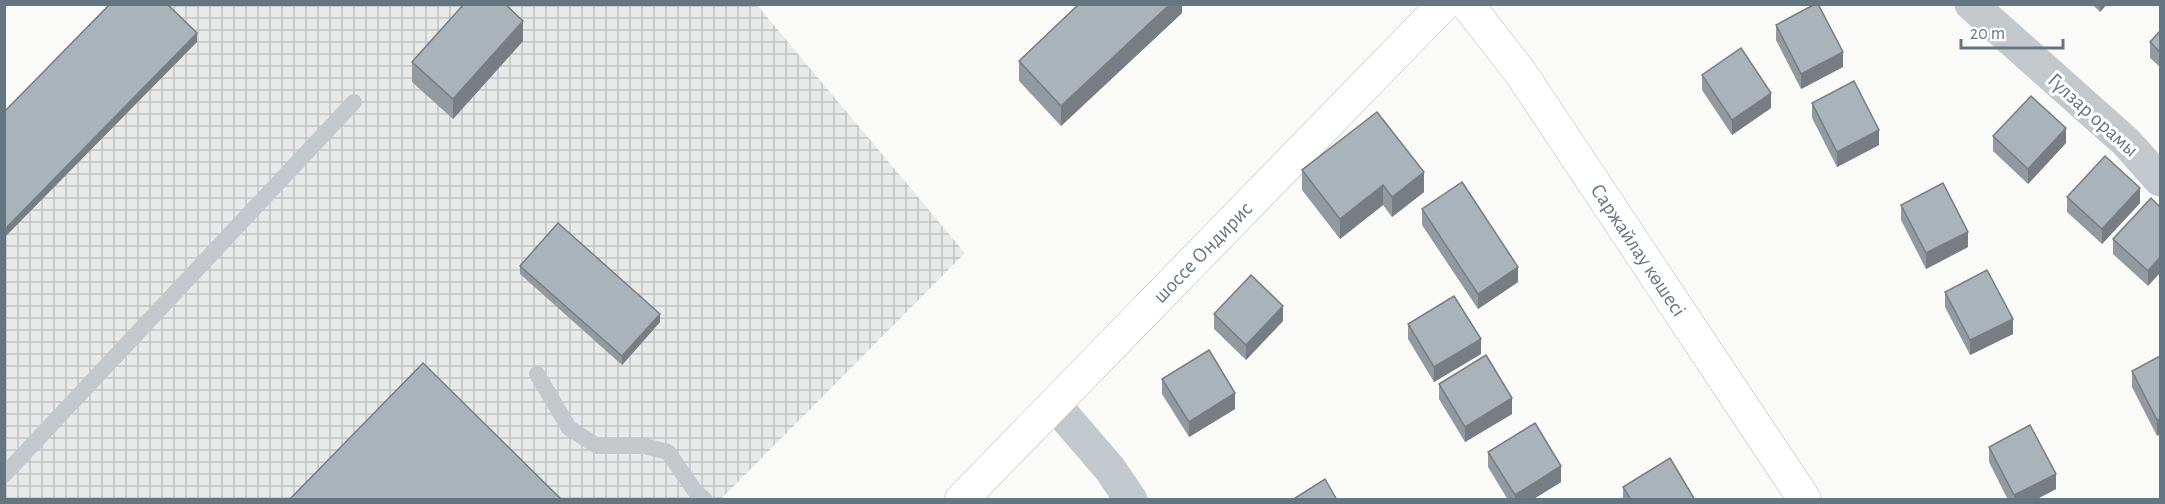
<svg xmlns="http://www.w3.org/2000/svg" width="2165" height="504" font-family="'Alegreya Sans',sans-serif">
<defs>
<pattern id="industrial-grid" width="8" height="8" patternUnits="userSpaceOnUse" patternTransform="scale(1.5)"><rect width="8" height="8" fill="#e8e9e9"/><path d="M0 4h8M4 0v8" fill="none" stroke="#c0c1c2"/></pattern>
</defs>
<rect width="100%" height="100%" fill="#fafaf8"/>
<path fill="url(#industrial-grid)" d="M128 5H757L965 253 721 499 5 500V118Z"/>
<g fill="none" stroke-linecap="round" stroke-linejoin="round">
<defs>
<g id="secondary">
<path id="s1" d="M1467 4 1520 72 1805 500"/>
<path id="s2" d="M961 500 1444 4"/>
</g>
</defs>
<use href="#secondary" stroke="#b3babf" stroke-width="34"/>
<g stroke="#c3c8cc" stroke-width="16">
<path d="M537 374 569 428 597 446H644L668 452 695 491 705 500"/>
<path d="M4 475 354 102"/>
</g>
<g stroke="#c3c8cc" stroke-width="33">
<path d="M1971 4 2126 142 2160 180"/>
<path d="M1054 404 1110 469 1131 500"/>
</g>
<use href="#secondary" stroke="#fff" stroke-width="33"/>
</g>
<g fill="#929a9f">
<path d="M1182 4V13L1061 126 1019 81V61Z"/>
<path d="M2092 4H2107L2100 12Z"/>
<path d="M1776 25 1843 67 1801 89 1776 40Z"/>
<path d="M2160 31V67L2150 58V42Z"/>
<path d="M523 41 453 119 412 82V62Z"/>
<path d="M1702 75 1771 108 1732 135 1702 90Z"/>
<path d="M1812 103 1879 145 1837 167 1812 118Z"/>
<path d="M1993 136 2066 143 2028 184 1993 151Z"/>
<path d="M1302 170 1424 192 1392 217 1383 205 1340 239 1302 190Z"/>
<path d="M2067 197 2140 203 2102 244 2067 212Z"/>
<path d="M2151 198 2148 286 2113 254V239Z"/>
<path d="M1901 205 1968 247 1926 269 1901 220Z"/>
<path d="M1422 209 1518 282 1478 309 1422 225Z"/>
<path d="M520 266 660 322 622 365 520 274Z"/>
<path d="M1945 292 2013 334 1970 355 1945 307Z"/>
<path d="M1214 314 1283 321 1246 360 1214 329Z"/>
<path d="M1408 324 1481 354 1434 382 1408 339Z"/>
<path d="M2160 356 2157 436 2132 387V371Z"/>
<path d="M1162 379 1235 409 1189 437 1162 394Z"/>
<path d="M1439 384 1512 414 1465 442 1439 399Z"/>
<path d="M1989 447 2056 489 2035 500H2008L1989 462Z"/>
<path d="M1488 452 1561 482 1532 500H1508L1488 467Z"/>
<path d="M1623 487 1695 500H1623Z"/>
</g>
<g fill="#777d82">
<path d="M1170 4H1182V13L1061 126V106Z"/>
<path d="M2100 4H2107L2100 12Z"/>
<path d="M523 21V41L453 119V99Z"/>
<path d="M197 33V42L4 238V230Z"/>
<path d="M1843 52V67L1801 89V74Z"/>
<path d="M1771 93V108L1732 135V120Z"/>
<path d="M2066 128V143L2028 184V169Z"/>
<path d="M1879 130V145L1837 167V152Z"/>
<path d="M1424 172V192L1392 217V197Z"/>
<path d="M1383 185V205L1340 239V219Z"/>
<path d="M2140 188V203L2102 244V229Z"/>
<path d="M1968 232V247L1926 269V253Z"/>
<path d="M2160 257V273L2148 286V271Z"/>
<path d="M1518 267V282L1478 309V294Z"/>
<path d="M1283 306V321L1246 360V345Z"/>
<path d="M660 314V322L622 365V356Z"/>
<path d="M2013 319V334L1970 355V340Z"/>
<path d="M1481 339V354L1434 382V367Z"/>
<path d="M1235 393V409L1189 437V422Z"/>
<path d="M1512 398V414L1465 442V427Z"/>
<path d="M2160 419V434L2157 436V420Z"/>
<path d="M1561 466V482L1532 500H1515V495Z"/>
<path d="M2056 474V489L2035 500H2014V495Z"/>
</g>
<g fill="#aab3b9" stroke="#777d82" stroke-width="1.5">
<path d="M110 4H167L197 33 4 230V112Z"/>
<path d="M464 4H505L523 21 453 99 412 62Z"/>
<path d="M1079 4H1170L1061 106 1019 61Z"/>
<path d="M1815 4H1818L1843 52 1801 74 1776 25Z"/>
<path d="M2160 31V52L2150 42Z"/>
<path d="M1741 48 1771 93 1732 120 1702 75Z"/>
<path d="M1854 81 1879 130 1837 152 1812 103Z"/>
<path d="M2031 96 2066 128 2028 169 1993 136Z"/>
<path d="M1377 112 1424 172 1392 197 1383 185 1340 219 1302 170Z"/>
<path d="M2105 156 2140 188 2102 229 2067 197Z"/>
<path d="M1462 182 1518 267 1478 294 1422 209Z"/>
<path d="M1943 183 1968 232 1926 253 1901 205Z"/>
<path d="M2151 198 2160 207V257L2148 271 2113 239Z"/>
<path d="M558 223 660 314 622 356 520 266Z"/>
<path d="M1987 270 2013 319 1970 340 1945 292Z"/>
<path d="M1251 275 1283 306 1246 345 1214 314Z"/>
<path d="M1454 296 1481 339 1434 367 1408 324Z"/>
<path d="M1209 350 1235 393 1189 422 1162 379Z"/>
<path d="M1486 355 1512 398 1465 427 1439 384Z"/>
<path d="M2160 356V419L2157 420 2132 371Z"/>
<path d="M423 363 562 500H289Z"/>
<path d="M1535 423 1561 466 1515 495 1488 452Z"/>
<path d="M2030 425 2056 474 2014 495 1989 447Z"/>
<path d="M1670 458 1695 500H1631L1623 487Z"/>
<path d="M1325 479 1337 500H1292Z"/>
</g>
<g text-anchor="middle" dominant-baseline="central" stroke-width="6" stroke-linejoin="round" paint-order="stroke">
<g font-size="21" fill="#657683" stroke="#fff">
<text transform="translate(2093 115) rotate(42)">Гүлзар орамы</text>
<text stroke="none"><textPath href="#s1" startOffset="300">Саржайлау көшесі</textPath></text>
<text stroke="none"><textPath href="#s2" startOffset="346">шоссе Ондирис</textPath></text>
</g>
</g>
<rect width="2165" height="504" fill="none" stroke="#657683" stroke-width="12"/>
<path d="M1961 39v9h102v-9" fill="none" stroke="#657683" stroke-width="3"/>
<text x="1970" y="39" font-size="18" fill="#657683" stroke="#ffffff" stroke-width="4.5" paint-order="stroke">20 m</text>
</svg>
